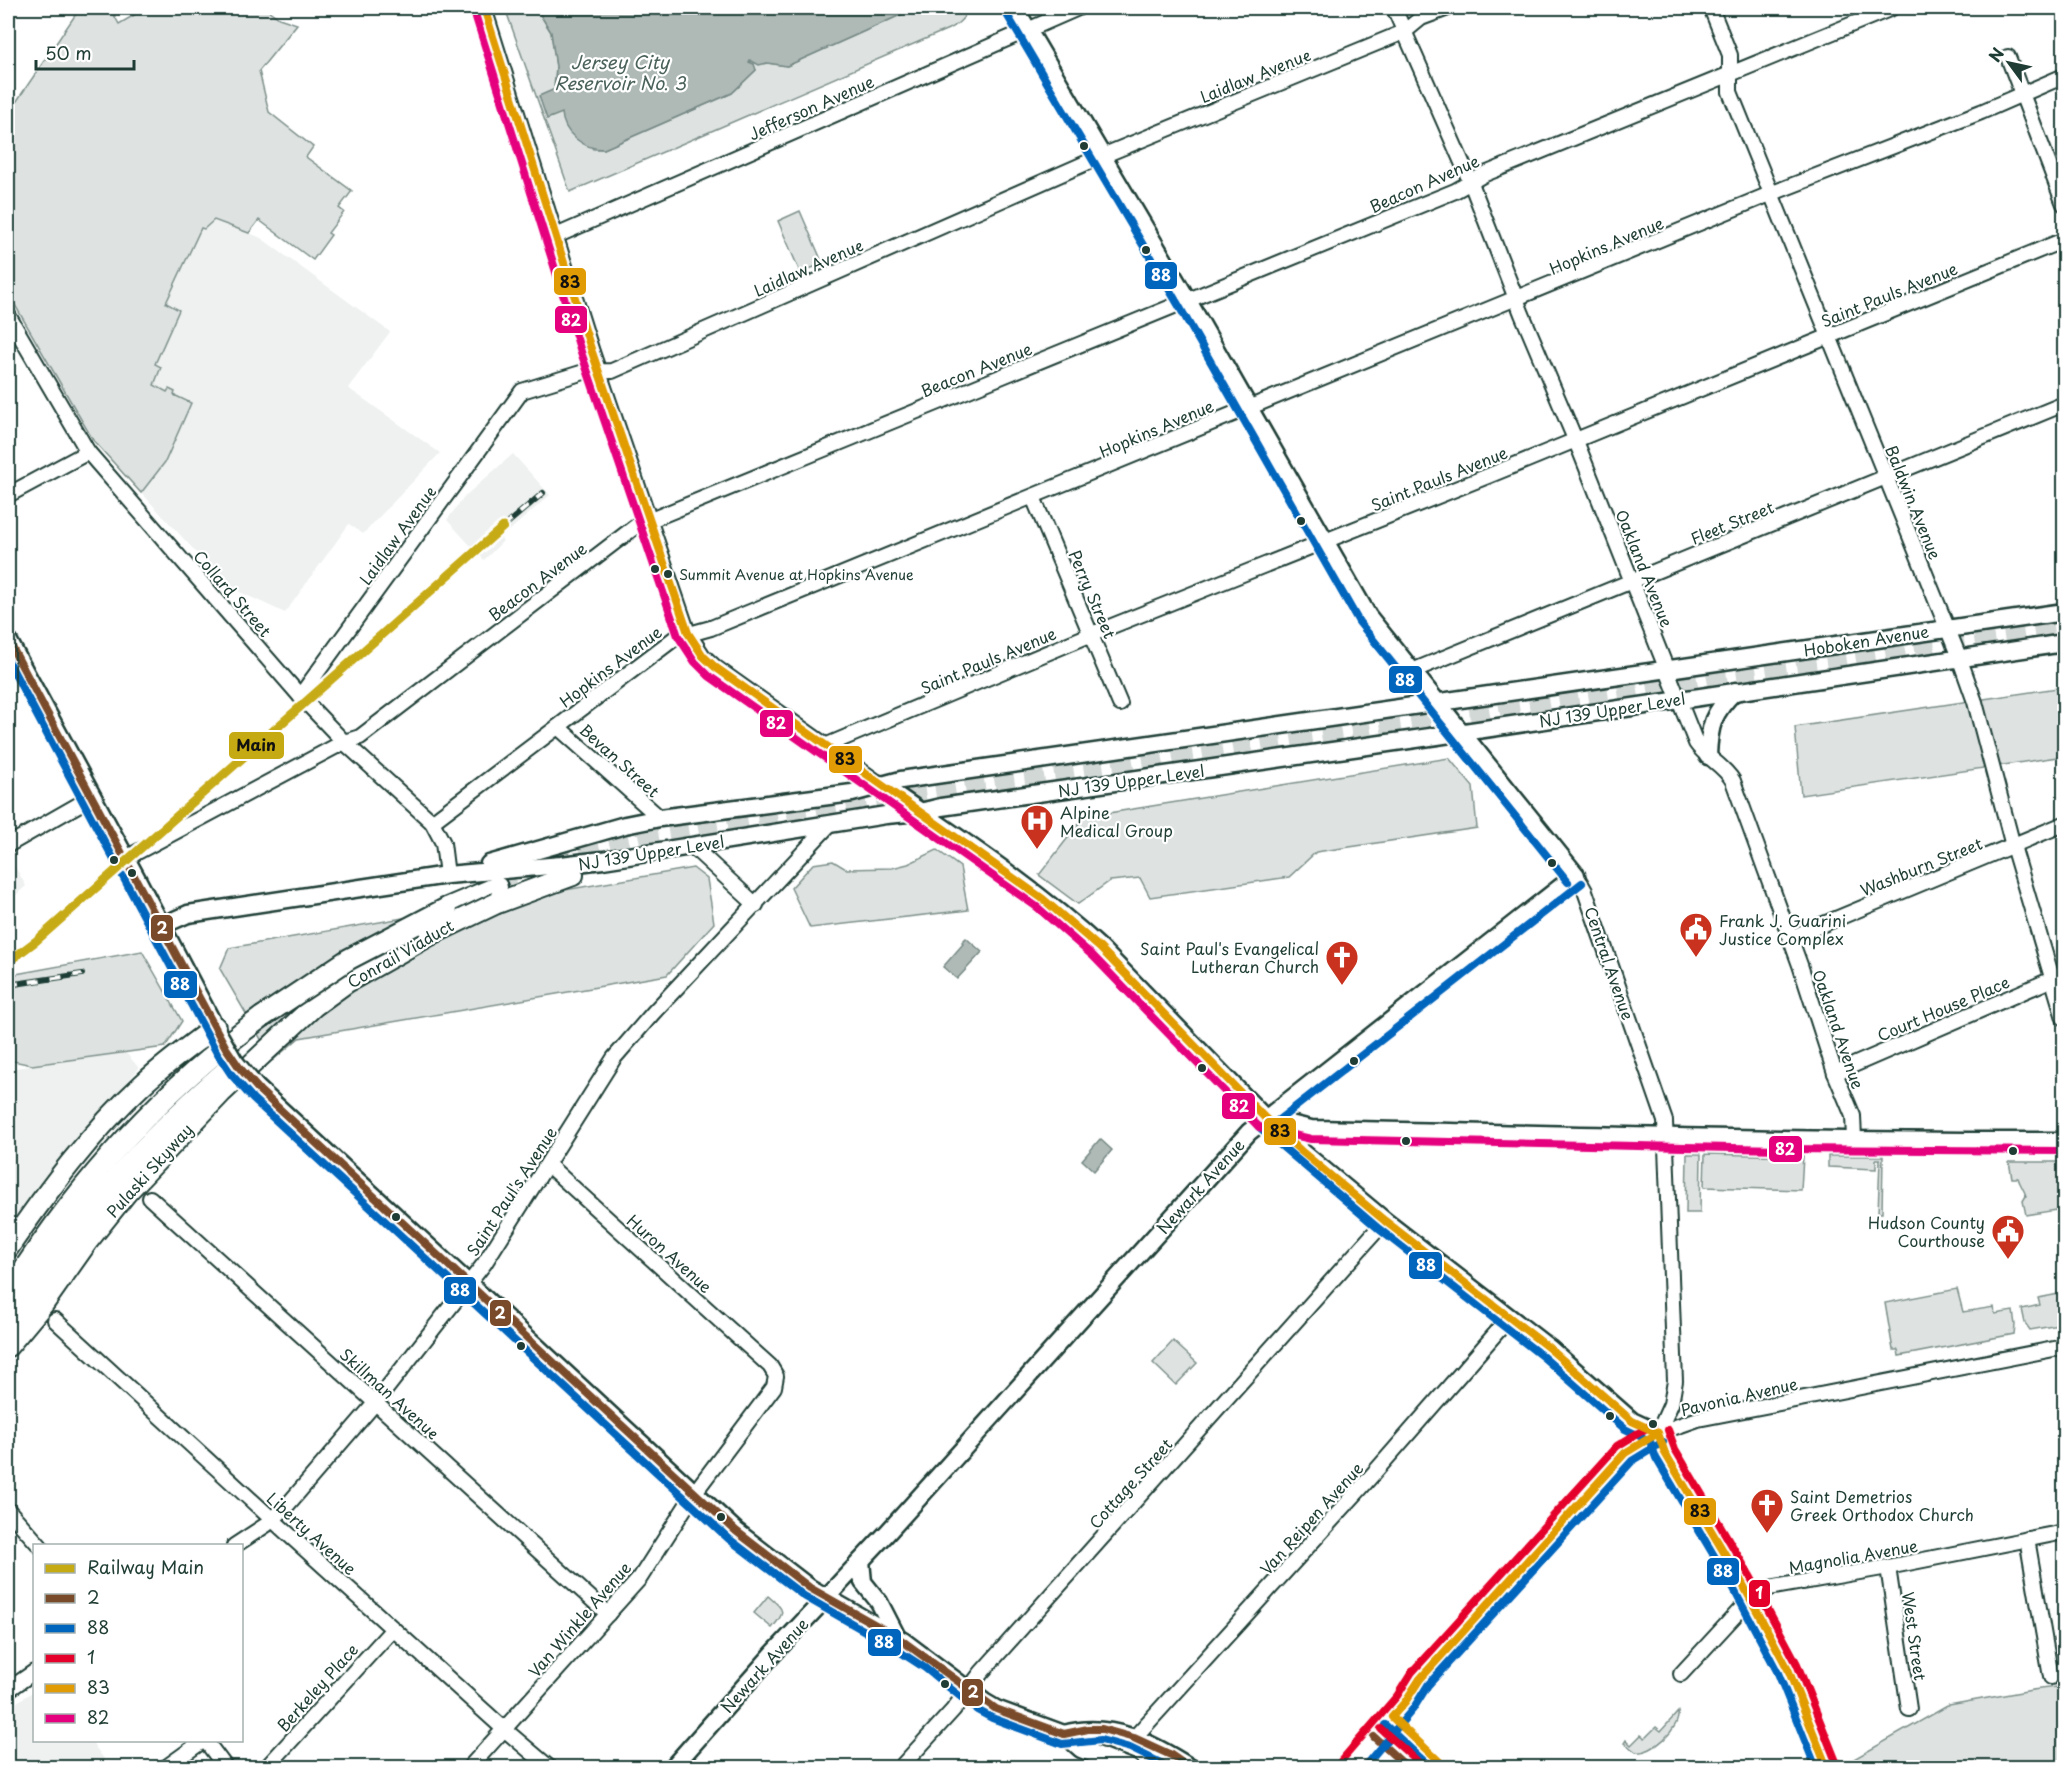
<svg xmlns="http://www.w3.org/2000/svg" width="2072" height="1775" font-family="'Playpen Sans',sans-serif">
<rect width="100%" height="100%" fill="#fff"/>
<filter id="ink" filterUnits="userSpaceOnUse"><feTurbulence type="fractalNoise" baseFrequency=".0167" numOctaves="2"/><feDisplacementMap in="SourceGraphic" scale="12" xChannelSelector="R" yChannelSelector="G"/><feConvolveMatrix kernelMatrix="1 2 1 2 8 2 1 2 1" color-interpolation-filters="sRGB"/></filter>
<g filter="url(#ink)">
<g fill="#eef1f0">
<path d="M8 169 128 193 203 229 214 220 227 223 261 238 390 332 348 388 440 453 363 534 349 524 285 613 227 586 93 440 8 293Z"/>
<path d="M513 454 550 495 501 538 503 541 484 560 447 520 464 497Z"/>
<path d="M8 854 26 886 8 902Z"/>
<path d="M126 1053 139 1068 8 1224V1069Z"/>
<path d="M34 1691V1740L91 1741 110 1767H8V1708Z"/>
</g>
<g fill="#dee3e2" stroke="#7e908b" stroke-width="1.5">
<path d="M80 8H110L119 24 136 14 180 8H265L279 18 297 24 259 71 269 112 313 147 306 157 352 191 339 208 344 212 328 233 331 235 313 260 259 220 249 233 214 220 204 229 201 228 166 303 179 310 155 364 161 367 154 385 167 392 169 389 175 392 174 395 191 403 165 462 141 493 93 440 8 293V114Z"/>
<path d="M505 8H536L551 32 556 67 554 86 556 89 547 118 562 112 593 149H604L732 93 756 70 749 60 787 66 916 8H967C966 17 960 22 953 27L570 192Z"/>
<path d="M800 211 823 264 800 272 778 221Z"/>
<path d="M2064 687V756L1801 795 1795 727Z"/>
<path d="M1449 758 1473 787 1477 828 1316 852 1289 877 1150 897 1140 878 1110 881 1078 904 1039 875 1084 817Z"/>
<path d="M937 850 960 867 968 910 810 928 791 888 813 864 833 861 846 869 892 868 908 864Z"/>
<path d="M693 868 707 879 714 923 667 975 299 1038 273 1060 220 969 229 948Z"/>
<path d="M142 951 182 1021 165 1047 32 1065 8 1060V972L16 974Z"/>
<path d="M1687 1154H1701L1700 1213H1686Z"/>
<path d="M1705 1154 1803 1156 1801 1190 1704 1187Z"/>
<path d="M1828 1156H1883L1882 1213H1878L1880 1159H1876V1169L1828 1167Z"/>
<path d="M2009 1162H2064V1245L2063 1246 2056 1210 2026 1215 2023 1201 2026 1196C2024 1189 2020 1185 2018 1178H2012Z"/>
<path d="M1957 1289 1963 1312 1994 1307 1995 1314 2013 1311 2015 1325 2014 1334 1899 1356 1898 1350H1893L1885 1303Z"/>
<path d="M2064 1293V1324L2030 1330 2025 1323 2022 1309 2040 1305 2038 1298Z"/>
<path d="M1173 1341 1197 1363 1176 1385 1153 1363Z"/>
<path d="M768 1596C784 1610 787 1611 772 1628L754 1613Z"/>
<path d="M2064 1686V1767L1847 1768 1845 1764 1949 1705 2032 1690Z"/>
<path d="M1678 1712C1681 1728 1652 1755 1636 1752L1624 1743 1626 1740 1631 1745 1641 1735 1645 1738 1656 1727 1661 1731Z"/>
</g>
<g fill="#afbab7" stroke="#758883" stroke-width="1.5">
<path d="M536 8H916L787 66 767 63 759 65 750 60 749 62 754 64 756 70 732 93 604 149C583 149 563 133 562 113L547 119 539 96 555 89 556 67 551 32Z"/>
<path d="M966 938 982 952 957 979 943 967 963 944 962 942Z"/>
<path d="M1100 1139 1112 1150 1094 1171 1082 1160Z"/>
</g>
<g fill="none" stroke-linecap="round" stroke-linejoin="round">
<path stroke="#d2d8d6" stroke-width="20" stroke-dasharray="20 10" stroke-linecap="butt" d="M497 887C547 866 598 847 652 837L2064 628"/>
<defs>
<g id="minor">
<path d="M484 8 592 352 688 633 703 656 715 667 880 784"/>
<path d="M1394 8 1471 183 1522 314 1580 451 1696 743C1706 758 1724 765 1733 781L1800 965 1835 1073 1853 1116 1854 1139"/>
<path d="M1711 8 1730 55V92L1959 657 1975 702 2013 846 2064 1018"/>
<path d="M2008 57 2064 204"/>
<path d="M556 236 1078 8"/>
<path d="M8 315 88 452 300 696 344 742 432 822 443 843 447 875"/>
<path d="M8 495 88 452"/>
<path d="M1033 497 1120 704"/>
<path d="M8 669 19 663"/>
<path d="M1412 671 2064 404"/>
<path d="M300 696 522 391 584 372 612 371 1102 156 1404 32 1421 18 1448 8"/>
<path d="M558 727 660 818"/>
<path d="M825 746 1092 634 1488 476 2064 240"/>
<path d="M432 822 675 638 711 628 1770 194 1981 112 2064 76"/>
<path d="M8 845 92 797"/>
<path d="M692 846 756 905"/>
<path d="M126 858 344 742 360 737 636 526 1455 191 1485 174 1892 8"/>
<path d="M1576 875 1585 891 1665 1121 1675 1381 1671 1404 1658 1433"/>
<path d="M1790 938 2064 824"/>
<path d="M1835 1073 2064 974"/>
<path d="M150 1198 608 1614"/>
<path d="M55 1320 286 1532 504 1729 550 1768"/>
<path d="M8 1510 40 1546"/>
<path d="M2027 1539 2051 1677"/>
<path d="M234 1546 266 1525 284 1509 376 1402 484 1264 614 1058 653 1013 829 825"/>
<path d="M1888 1567 1909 1709"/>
<path d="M1681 1674 1751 1598 1769 1588 1888 1567 2064 1532"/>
<path d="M8 1690 34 1672"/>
<path d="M1134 1738 1360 1489 1510 1317"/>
<path d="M205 1740 226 1768"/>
<path d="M165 1768 204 1740"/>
<path d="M266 1768 393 1629"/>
<path d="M469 1768 640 1578 695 1492 774 1387 776 1376 770 1366 548 1165"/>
<path d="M900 1768 953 1710 981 1673 1385 1221"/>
<path d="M1349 1768 1405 1702 1420 1679 1625 1453 1658 1433 1698 1419 2064 1347"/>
</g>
<g id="major">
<path d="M8 640 136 877 218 1033"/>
<path d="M1708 756C1709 726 1713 712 1735 691"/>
<path d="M880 784C955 836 1033 886 1100 948L1265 1118 1301 1151 1385 1221 1549 1348 1632 1421 1658 1433 1665 1453 1741 1581 1788 1669 1827 1768"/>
<path d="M489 864 625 825 660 818 852 793 901 780 2064 612"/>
<path d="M163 925 188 914 447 875 561 865 603 860 886 815 920 812 941 807 1437 736 2064 643"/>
<path d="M255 1086 736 1531 810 1588 903 1641 984 1702 996 1709 1064 1734 1081 1749 1130 1768"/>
<path d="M1265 1118 1311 1129C1562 1134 1813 1142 2064 1141"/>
<path d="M861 1561 863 1582 879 1602 897 1637"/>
<path d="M1064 1734C1111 1721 1152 1743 1191 1768"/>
<path d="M672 1768 773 1654 888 1532 1249 1132 1576 875 1368 616 1188 301 1015 8"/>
</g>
<g id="highway">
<path d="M497 903 573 875"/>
<path d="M447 908 497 887"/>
<path d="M8 1248C48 1190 91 1132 143 1084 166 1063 191 1045 215 1027"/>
<path d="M8 1294C75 1186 159 1092 262 1017"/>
<path d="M8 1326C35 1286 62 1245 92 1207 133 1156 180 1110 230 1067"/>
<path d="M8 1346 44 1303 87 1242 127 1192 221 1093 314 1006 347 982 430 935"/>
</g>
</defs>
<use href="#minor" stroke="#1f3d34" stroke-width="18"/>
<use href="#major" stroke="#1f3d34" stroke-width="21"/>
<use href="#highway" stroke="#1f3d34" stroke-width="24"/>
<use href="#minor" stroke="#fff" stroke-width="14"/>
<use href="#major" stroke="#fff" stroke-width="16"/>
<use href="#highway" stroke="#fff" stroke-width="20"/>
<defs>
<g id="rail">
<path d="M503 527 543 493"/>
<path d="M8 985 82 974"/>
</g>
</defs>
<use href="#rail" stroke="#1f3d34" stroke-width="6"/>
<use href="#rail" stroke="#fff" stroke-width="4" stroke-dasharray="11" stroke-linecap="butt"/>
<defs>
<path id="major-bridge" d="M218 1033 234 1061 255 1086"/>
<g id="highway-bridge">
<path d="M430 935 497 903"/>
<path d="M262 1017 349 959 447 908"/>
</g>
</defs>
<use href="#major-bridge" stroke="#1f3d34" stroke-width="21" stroke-linecap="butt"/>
<use href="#highway-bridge" stroke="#1f3d34" stroke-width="24" stroke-linecap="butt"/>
<use href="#major-bridge" stroke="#fff" stroke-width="16"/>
<use href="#highway-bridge" stroke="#fff" stroke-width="20"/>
<defs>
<g id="bus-1">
<path d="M8 640 226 1048 239 1067 260 1091 736 1531 810 1588 897 1637 996 1709 1064 1734 1088 1729H1102L1134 1738 1171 1755 1190 1768"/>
<path d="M1374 1737 1408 1768"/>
</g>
<g id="bus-2">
<path d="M1006 13 1179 306 1359 622 1568 882"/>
<path d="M8 661 217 1053 231 1074 253 1099 729 1539 804 1596 891 1646 925 1668 977 1710 992 1718 1062 1744 1101 1740 1130 1748 1171 1768"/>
<path d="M1258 1126 1379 1229 1542 1356 1625 1429 1650 1441 1656 1458 1732 1586 1778 1673 1816 1768"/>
<path d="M1271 1126 1582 883"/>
<path d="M1385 1725 1431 1768"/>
<path d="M1363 1768 1413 1709 1428 1685 1632 1461 1663 1442"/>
</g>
<g id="bus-3">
<path d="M1668 1430 1675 1449 1750 1576 1797 1664 1837 1764"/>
<path d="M1381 1729 1416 1760"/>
<path d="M1341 1761 1397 1696 1412 1672 1617 1446 1653 1424"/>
</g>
<g id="bus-4">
<path d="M484 8 592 352 688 633 703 656 715 667 1043 899 1100 948 1265 1118 1301 1151 1385 1221 1549 1348 1632 1421 1658 1433 1665 1453 1741 1581 1788 1669 1827 1768"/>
<path d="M1446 1768 1392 1717 1405 1702 1420 1679 1625 1453 1658 1433"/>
</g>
<path id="bus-5" d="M474 11 582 355 678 636 695 662 709 676 1037 907 1093 956 1259 1127 1311 1139 1781 1149 2064 1151"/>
</defs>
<use href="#bus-1" stroke="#fff" stroke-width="12"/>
<use href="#bus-2" stroke="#fff" stroke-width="12"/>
<use href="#bus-3" stroke="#fff" stroke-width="12"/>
<use href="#bus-4" stroke="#fff" stroke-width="12"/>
<use href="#bus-5" stroke="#fff" stroke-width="12"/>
<use href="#bus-1" stroke="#7a4b2a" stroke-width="8"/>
<use href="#bus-2" stroke="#0065bd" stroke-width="8"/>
<use href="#bus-3" stroke="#e4002b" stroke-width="8"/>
<use href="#bus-4" stroke="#e19c05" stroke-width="8"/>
<use href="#bus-5" stroke="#e5007d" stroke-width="8"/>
<defs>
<path id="rail-1" d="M8 962 36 941 503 527"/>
</defs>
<use href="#rail-1" stroke="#fff" stroke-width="14"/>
<use href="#rail-1" stroke="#c6aa13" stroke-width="9"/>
</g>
</g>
<defs>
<symbol id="hospital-pin" viewBox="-11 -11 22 30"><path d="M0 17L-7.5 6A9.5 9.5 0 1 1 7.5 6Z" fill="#c8321e" stroke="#fff"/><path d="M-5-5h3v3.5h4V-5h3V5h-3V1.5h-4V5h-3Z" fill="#fff"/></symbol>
<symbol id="civic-pin" viewBox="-11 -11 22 30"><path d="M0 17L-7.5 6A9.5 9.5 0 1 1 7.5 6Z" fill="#c8321e" stroke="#fff"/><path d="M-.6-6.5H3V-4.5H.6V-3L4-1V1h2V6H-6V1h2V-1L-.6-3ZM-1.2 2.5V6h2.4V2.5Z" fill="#fff"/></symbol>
<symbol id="church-pin" viewBox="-11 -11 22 30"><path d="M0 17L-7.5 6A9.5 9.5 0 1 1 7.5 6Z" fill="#c8321e" stroke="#fff"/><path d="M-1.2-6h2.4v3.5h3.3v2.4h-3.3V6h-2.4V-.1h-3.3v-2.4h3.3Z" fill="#fff"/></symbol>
</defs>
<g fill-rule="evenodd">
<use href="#hospital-pin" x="1018" y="802" width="38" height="52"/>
<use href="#civic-pin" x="1677" y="910" width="38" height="52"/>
<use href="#church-pin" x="1323" y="938" width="38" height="52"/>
<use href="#civic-pin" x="1989" y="1212" width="38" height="52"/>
<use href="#church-pin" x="1748" y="1486" width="38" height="52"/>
</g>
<g fill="#1f3d34" stroke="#fff" stroke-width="2">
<circle cx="1084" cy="146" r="5"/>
<circle cx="1146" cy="250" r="5"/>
<circle cx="1301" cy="521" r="5"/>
<circle cx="655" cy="569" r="5"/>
<circle cx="668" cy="574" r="5"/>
<circle cx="114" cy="860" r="5"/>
<circle cx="1552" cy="863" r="5"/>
<circle cx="132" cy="873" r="5"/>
<circle cx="1354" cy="1061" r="5"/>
<circle cx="1202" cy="1068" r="5"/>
<circle cx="1406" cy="1141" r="5"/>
<circle cx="2013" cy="1151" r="5"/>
<circle cx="396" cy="1217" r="5"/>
<circle cx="521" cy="1346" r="5"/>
<circle cx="1610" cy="1416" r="5"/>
<circle cx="1653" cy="1424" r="5"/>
<circle cx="721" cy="1517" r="5"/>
<circle cx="945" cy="1684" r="5"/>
</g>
<g text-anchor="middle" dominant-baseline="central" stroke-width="4.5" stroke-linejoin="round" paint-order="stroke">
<g font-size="14" fill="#1f3d34" stroke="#fff" text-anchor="start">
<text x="679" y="574">Summit Avenue at Hopkins Avenue</text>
</g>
<g font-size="16" fill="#1f3d34" stroke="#fff">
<text transform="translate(1255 75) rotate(-22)">Laidlaw Avenue</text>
<text transform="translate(811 107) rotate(-24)">Jefferson Avenue</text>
<text transform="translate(1424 183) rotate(-24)">Beacon Avenue</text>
<text transform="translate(1606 245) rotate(-23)">Hopkins Avenue</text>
<text transform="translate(808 267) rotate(-24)">Laidlaw Avenue</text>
<text transform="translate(1889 294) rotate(-22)">Saint Pauls Avenue</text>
<text transform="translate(976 369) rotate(-22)">Beacon Avenue</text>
<text transform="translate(1156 428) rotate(-23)">Hopkins Avenue</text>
<text transform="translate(1439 478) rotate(-22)">Saint Pauls Avenue</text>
<text transform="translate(1914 502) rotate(68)">Baldwin Avenue</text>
<text transform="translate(1732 522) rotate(-22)">Fleet Street</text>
<text transform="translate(397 535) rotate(-54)">Laidlaw Avenue</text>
<text transform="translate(1645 568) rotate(68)">Oakland Avenue</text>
<text transform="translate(537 581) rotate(-37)">Beacon Avenue</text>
<text transform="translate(233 593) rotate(49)">Collard Street</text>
<text transform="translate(1093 594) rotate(67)">Perry Street</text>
<text transform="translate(1866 640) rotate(-9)">Hoboken Avenue</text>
<text transform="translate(988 660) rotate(-23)">Saint Pauls Avenue</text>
<text transform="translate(610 666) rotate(-37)">Hopkins Avenue</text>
<text transform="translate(1612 709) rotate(-9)">NJ 139 Upper Level</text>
<text transform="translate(620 760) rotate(42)">Bevan Street</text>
<text transform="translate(1131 780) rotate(-8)">NJ 139 Upper Level</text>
<text transform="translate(651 852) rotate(-9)">NJ 139 Upper Level</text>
<text transform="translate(1921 866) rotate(-22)">Washburn Street</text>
<text transform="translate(400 953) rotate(-30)">Conrail Viaduct</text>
<text transform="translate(1610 963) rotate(71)">Central Avenue</text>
<text transform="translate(1943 1008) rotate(-23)">Court House Place</text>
<text transform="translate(1839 1029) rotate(71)">Oakland Avenue</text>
<text transform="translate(149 1170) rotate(-48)">Pulaski Skyway</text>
<text transform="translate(1200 1186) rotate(-48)">Newark Avenue</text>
<text transform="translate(511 1191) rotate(-57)">Saint Paul's Avenue</text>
<text transform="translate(670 1253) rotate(42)">Huron Avenue</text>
<text transform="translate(390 1393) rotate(42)">Skillman Avenue</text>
<text transform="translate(1739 1396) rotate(-13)">Pavonia Avenue</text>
<text transform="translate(1130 1483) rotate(-48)">Cottage Street</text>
<text transform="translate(1311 1518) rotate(-48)">Van Reipen Avenue</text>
<text transform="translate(312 1533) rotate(42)">Liberty Avenue</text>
<text transform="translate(1853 1556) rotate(-10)">Magnolia Avenue</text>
<text transform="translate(579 1619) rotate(-49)">Van Winkle Avenue</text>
<text transform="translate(1915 1636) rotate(82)">West Street</text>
<text transform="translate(764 1665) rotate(-48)">Newark Avenue</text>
<text transform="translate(317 1687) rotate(-48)">Berkeley Place</text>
</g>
<g font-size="16" fill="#1f3d34" stroke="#fff" text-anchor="start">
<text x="1060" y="812">Alpine<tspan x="1060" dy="18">Medical Group</tspan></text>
<text x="1719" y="920">Frank J. Guarini<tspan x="1719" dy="18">Justice Complex</tspan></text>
<text x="1319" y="948" text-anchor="end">Saint Paul's Evangelical<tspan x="1319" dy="18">Lutheran Church</tspan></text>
<text x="1985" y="1222" text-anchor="end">Hudson County<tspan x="1985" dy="18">Courthouse</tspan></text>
<text x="1790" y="1496">Saint Demetrios<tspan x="1790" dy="18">Greek Orthodox Church</tspan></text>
</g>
<g font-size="18" font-style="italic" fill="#4a625b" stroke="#fff">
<text x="620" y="61">Jersey City<tspan x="620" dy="21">Reservoir No. 3</tspan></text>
</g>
</g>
<g stroke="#fff" stroke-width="2">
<rect x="1144" y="261" width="34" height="29" rx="6" fill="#0065bd"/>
<rect x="553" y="267" width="34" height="29" rx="6" fill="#e19c05"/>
<rect x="554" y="305" width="34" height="29" rx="6" fill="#e5007d"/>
<rect x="1388" y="665" width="35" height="29" rx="6" fill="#0065bd"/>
<rect x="759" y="709" width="35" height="29" rx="6" fill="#e5007d"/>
<rect x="228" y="731" width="57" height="29" rx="6" fill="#c6aa13"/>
<rect x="828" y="745" width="35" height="29" rx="6" fill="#e19c05"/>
<rect x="150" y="914" width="24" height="28" rx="6" fill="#7a4b2a"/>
<rect x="163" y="970" width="35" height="29" rx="6" fill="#0065bd"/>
<rect x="1221" y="1092" width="35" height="28" rx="6" fill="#e5007d"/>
<rect x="1263" y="1117" width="34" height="29" rx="6" fill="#e19c05"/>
<rect x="1768" y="1135" width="35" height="28" rx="6" fill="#e5007d"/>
<rect x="1408" y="1251" width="35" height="29" rx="6" fill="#0065bd"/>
<rect x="443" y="1276" width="34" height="29" rx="6" fill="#0065bd"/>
<rect x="489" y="1299" width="23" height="28" rx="6" fill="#7a4b2a"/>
<rect x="1683" y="1497" width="34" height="29" rx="6" fill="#e19c05"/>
<rect x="1706" y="1557" width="34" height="29" rx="6" fill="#0065bd"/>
<rect x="1748" y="1579" width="23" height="29" rx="6" fill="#e4002b"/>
<rect x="867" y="1628" width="35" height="29" rx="6" fill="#0065bd"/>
<rect x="961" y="1678" width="23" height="29" rx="6" fill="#7a4b2a"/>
</g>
<g font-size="16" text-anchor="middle" font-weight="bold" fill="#fff">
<text x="1161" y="281">88</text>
<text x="571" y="326">82</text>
<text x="1405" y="686">88</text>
<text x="776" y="729">82</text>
<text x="162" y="934">2</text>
<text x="180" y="990">88</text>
<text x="1239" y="1112">82</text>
<text x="1785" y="1155">82</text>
<text x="1426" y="1271">88</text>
<text x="460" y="1296">88</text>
<text x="500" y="1319">2</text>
<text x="1723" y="1577">88</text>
<text x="1759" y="1599">1</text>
<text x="884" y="1648">88</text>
<text x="973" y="1698">2</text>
</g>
<g font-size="16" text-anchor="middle" font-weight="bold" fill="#111">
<text x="570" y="288">83</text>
<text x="256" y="751">Main</text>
<text x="845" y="765">83</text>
<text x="1280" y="1137">83</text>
<text x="1700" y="1517">83</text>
</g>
<rect width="2072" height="1775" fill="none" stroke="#fff" stroke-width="30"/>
<rect x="15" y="15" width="2042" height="1745" fill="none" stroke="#1f3d34" stroke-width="2" filter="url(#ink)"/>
<rect x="33" y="1544" width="210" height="198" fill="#ffffff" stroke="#a5b1ae" stroke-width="1.5"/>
<rect x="45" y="1564" width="30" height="9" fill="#c6aa13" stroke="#a5b1ae" stroke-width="1.5"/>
<text x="87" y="1574" font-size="18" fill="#1f3d34">Railway Main</text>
<rect x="45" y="1594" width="30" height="9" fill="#7a4b2a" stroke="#a5b1ae" stroke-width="1.5"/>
<text x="87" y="1604" font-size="18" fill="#1f3d34">2</text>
<rect x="45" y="1624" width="30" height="9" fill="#0065bd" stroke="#a5b1ae" stroke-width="1.5"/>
<text x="87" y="1634" font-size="18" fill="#1f3d34">88</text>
<rect x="45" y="1654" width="30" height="9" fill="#e4002b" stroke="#a5b1ae" stroke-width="1.5"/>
<text x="87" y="1664" font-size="18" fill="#1f3d34">1</text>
<rect x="45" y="1684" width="30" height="9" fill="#e19c05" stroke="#a5b1ae" stroke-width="1.5"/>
<text x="87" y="1694" font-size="18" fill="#1f3d34">83</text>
<rect x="45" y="1714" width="30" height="9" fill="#e5007d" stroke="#a5b1ae" stroke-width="1.5"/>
<text x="87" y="1724" font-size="18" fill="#1f3d34">82</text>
<g transform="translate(2009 63) rotate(303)" stroke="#ffffff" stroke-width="4.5" paint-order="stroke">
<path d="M0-4.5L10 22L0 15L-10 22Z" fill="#1f3d34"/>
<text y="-9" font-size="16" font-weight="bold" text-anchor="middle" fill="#1f3d34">N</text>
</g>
<path d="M36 60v9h98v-9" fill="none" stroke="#1f3d34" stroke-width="3"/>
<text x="45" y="60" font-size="18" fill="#1f3d34" stroke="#ffffff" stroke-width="4.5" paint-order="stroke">50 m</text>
</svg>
